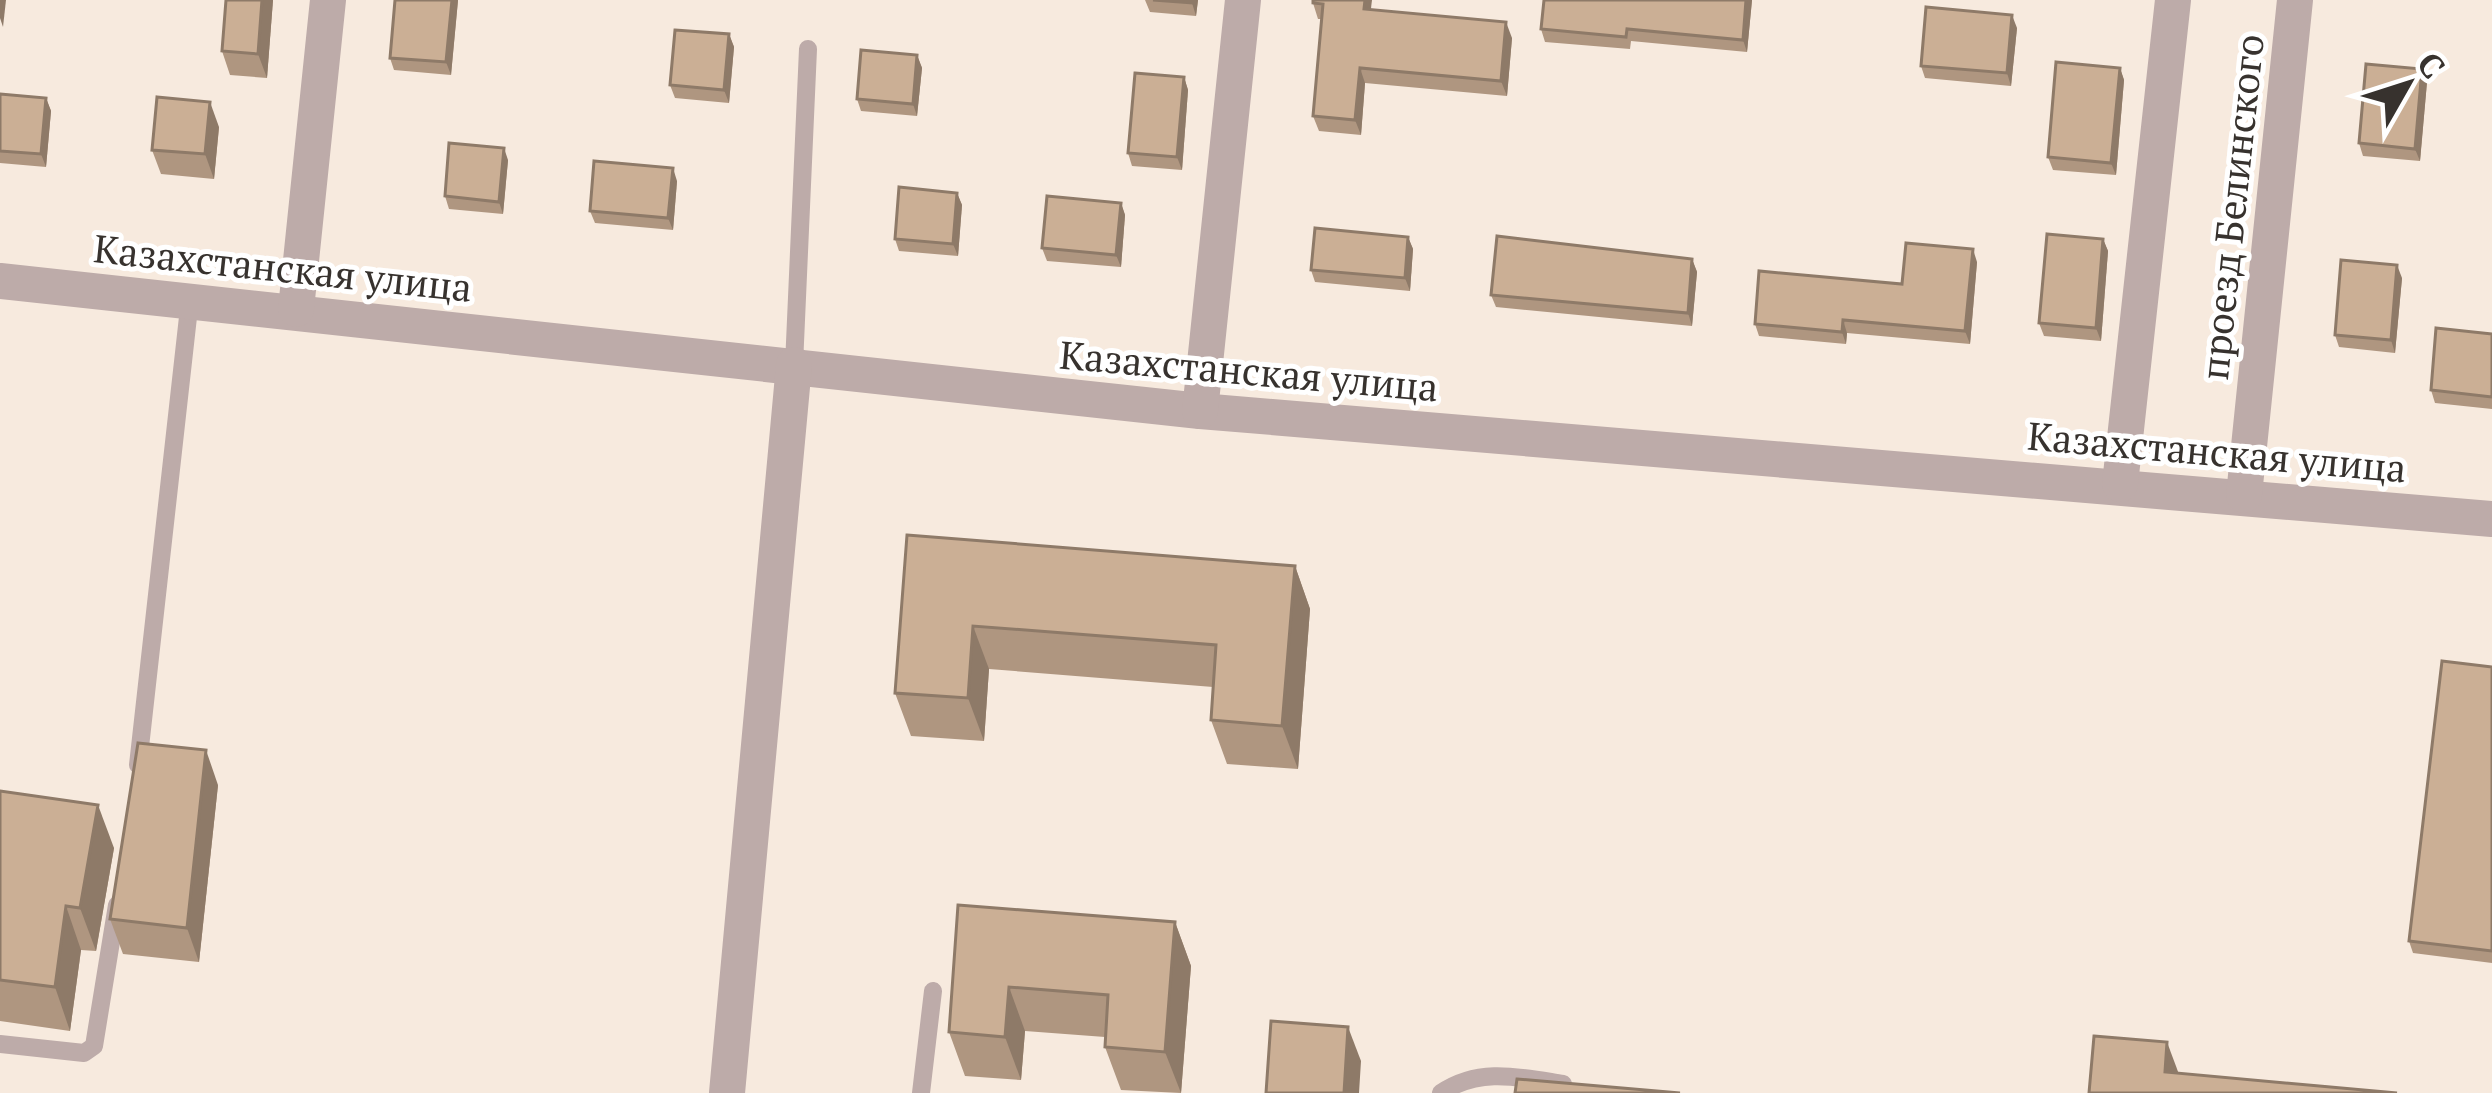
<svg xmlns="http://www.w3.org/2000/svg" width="2492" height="1093" font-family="'PT Serif',serif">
<rect width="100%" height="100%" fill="#f7eade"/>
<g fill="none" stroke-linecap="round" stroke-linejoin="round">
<g stroke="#bdaba9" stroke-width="18">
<path d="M794 365 808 49"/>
<path d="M138 765 190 299"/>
<path d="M0 1044 84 1053 94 1046 117 905"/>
<path d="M921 1093 933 991"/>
<path d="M1441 1093C1479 1067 1519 1077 1563 1084"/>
</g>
<g stroke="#bdaba9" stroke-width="36">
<path d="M0 281 1200 411 2492 519"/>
<path d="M296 309 328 0"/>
<path d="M1200 411 1243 0"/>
<path d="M2120 484 2173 0"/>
<path d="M2244 495 2295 0"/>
<path d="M727 1093 794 365"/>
</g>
</g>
<g fill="#af9680">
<path d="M226 0H273L267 78 230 75 222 51Z"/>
<path d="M458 0 451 75 394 70 390 58Z"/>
<path d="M1145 0H1198L1196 16 1150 12Z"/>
<path d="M1752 0 1747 52 1631 41 1630 49 1545 42 1541 29Z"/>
<path d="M1313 3 1371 10 1512 38 1507 96 1365 83 1361 135 1319 131 1313 116 1322 19H1318Z"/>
<path d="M2017 28 2011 86 1925 78 1921 66Z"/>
<path d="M729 34 734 47 729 103 675 98 670 85Z"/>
<path d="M917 55 922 68 917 116 861 111 857 99Z"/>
<path d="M2120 68 2124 80 2116 175 2053 170 2048 157Z"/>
<path d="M2422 69 2427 82 2420 161 2363 156 2359 143Z"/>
<path d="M1184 77 1188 90 1182 170 1132 166 1128 153Z"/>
<path d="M0 94 46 98 51 111 46 167 0 163Z"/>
<path d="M219 127 214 179 161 174 152 150Z"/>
<path d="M508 160 503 214 449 209 445 196Z"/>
<path d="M677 181 673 230 595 223 590 211Z"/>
<path d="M957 193 962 205 958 256 899 251 895 239Z"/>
<path d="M1121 203 1125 215 1121 267 1047 261 1042 248Z"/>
<path d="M1408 237 1413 249 1410 291 1315 282 1311 270Z"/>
<path d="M2103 239 2108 251 2101 341 2044 336 2039 323Z"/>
<path d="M1692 259 1697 272 1692 326 1496 307 1491 295Z"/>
<path d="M1977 262 1970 344 1847 333 1846 344 1759 336 1755 324Z"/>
<path d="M2402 278 2395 353 2339 347 2335 335Z"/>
<path d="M2492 334V409L2435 403 2431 390Z"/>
<path d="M907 535 1295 566 1310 609 1298 769 1227 764 1211 720 1213 687 989 669 984 741 911 736 895 693Z"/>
<path d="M2492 667V963L2413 953 2409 941Z"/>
<path d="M218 785 199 962 123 954 110 919Z"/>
<path d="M0 791 114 848 96 951 81 950 70 1031 0 1021Z"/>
<path d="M958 905 1175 922 1191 966 1181 1093 1121 1090 1105 1047V1037L1025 1031 1021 1080 965 1076 949 1032Z"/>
</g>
<g fill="#8e7a68">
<path d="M0 0H6L3 27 0 18Z"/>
<path d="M262 0H273L267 78 258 54Z"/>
<path d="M452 0H458L451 75 446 62Z"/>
<path d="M1192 0H1198L1196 16 1192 3Z"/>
<path d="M1365 0H1372L1369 25 1364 9Z"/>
<path d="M1746 0H1752L1747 52 1743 40Z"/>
<path d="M2012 15 2017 28 2011 86 2007 73Z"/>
<path d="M1506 22 1512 38 1507 96 1501 81Z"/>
<path d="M729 34 734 47 729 103 724 90Z"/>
<path d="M917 55 922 68 917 116 913 104Z"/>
<path d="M1360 68 1365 83 1361 135 1355 120Z"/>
<path d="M2120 68 2124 80 2116 175 2111 163Z"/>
<path d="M2422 69 2427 82 2420 161 2415 149Z"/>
<path d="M1184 77 1188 90 1182 170 1177 157Z"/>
<path d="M46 98 51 111 46 167 41 154Z"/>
<path d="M210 102 219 127 214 179 205 154Z"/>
<path d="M504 148 508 160 503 214 499 202Z"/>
<path d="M673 168 677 181 673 230 668 218Z"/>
<path d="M957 193 962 205 958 256 953 244Z"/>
<path d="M1121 203 1125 215 1121 267 1116 255Z"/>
<path d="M1408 237 1413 249 1410 291 1405 278Z"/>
<path d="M2103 239 2108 251 2101 341 2096 328Z"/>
<path d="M1973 249 1977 262 1970 344 1965 331Z"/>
<path d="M1692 259 1697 272 1692 326 1688 313Z"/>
<path d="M2397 265 2402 278 2395 353 2391 340Z"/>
<path d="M1843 320 1847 333 1846 344 1842 332Z"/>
<path d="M1295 566 1310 609 1298 769 1282 726Z"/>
<path d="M973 626 989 669 984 741 968 698Z"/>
<path d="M206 750 218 785 199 962 187 928Z"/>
<path d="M98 805 114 848 96 951 80 908Z"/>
<path d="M66 906 81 950 70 1031 55 987Z"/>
<path d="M1175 922 1191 966 1181 1093 1165 1052Z"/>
<path d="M1009 987 1025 1031 1021 1080 1005 1037Z"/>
<path d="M1348 1027 1361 1061 1359 1093H1344Z"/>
<path d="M2167 1042 2180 1077 2165 1072Z"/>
</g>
<g fill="#cbaf95" stroke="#8e7a68" stroke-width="3">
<path d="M226 0H262L258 54 222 51Z"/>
<path d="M395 0H452L446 62 390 58Z"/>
<path d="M1153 0H1192V3Z"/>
<path d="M1313 0H1365L1364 9 1506 22 1501 81 1360 68 1355 120 1313 116 1323 4 1313 3Z"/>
<path d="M1544 0H1746L1743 40 1627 29 1626 37 1541 29Z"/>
<path d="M1926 7 2012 15 2007 73 1921 66Z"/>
<path d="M675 30 729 34 724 90 670 85Z"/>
<path d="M861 50 917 55 913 104 857 99Z"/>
<path d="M2056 62 2120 68 2111 163 2048 157Z"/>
<path d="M2366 64 2422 69 2415 149 2359 143Z"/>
<path d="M1135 73 1184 77 1177 157 1128 153Z"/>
<path d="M0 94 46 98 41 154 0 151Z"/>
<path d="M157 97 210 102 205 154 152 150Z"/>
<path d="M449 143 504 148 499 202 445 196Z"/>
<path d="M594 161 673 168 668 218 590 211Z"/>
<path d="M899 187 957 193 953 244 895 239Z"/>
<path d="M1047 196 1121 203 1116 255 1042 248Z"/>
<path d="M1315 228 1408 237 1405 278 1311 270Z"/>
<path d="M2047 234 2103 239 2096 328 2039 323Z"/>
<path d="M1497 236 1692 259 1688 313 1491 295Z"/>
<path d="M1906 243 1973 249 1965 331 1843 320 1842 332 1755 324 1759 271 1902 284Z"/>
<path d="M2341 260 2397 265 2391 340 2335 335Z"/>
<path d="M2436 328 2492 334V397L2431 390Z"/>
<path d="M907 535 1295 566 1282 726 1211 720 1216 645 973 626 968 698 895 693Z"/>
<path d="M2442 661 2492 667V951L2409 941Z"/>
<path d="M138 743 206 750 187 928 110 919Z"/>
<path d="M0 791 98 805 80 908 66 906 55 987 0 980Z"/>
<path d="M958 905 1175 922 1165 1052 1105 1047 1108 995 1009 987 1005 1037 949 1032Z"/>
<path d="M1271 1021 1348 1027 1344 1093H1266Z"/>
<path d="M2094 1036 2167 1042 2165 1072 2397 1093H2089Z"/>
<path d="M1517 1079 1680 1093H1515Z"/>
</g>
<g text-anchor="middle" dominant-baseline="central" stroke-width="10" stroke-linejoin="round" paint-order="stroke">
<g font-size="39" fill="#37322e" stroke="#fff">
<text transform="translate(2231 207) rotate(-84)">проезд Белинского</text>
<text transform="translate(283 267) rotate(6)">Казахстанская улица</text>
<text transform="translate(1249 370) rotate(5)">Казахстанская улица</text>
<text transform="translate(2217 451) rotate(5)">Казахстанская улица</text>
</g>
</g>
<g transform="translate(2408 84) rotate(51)" stroke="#ffffff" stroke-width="9" paint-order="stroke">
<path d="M0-9L21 45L0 30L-21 45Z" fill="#37322e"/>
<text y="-18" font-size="33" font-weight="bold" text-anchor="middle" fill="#37322e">С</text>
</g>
</svg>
